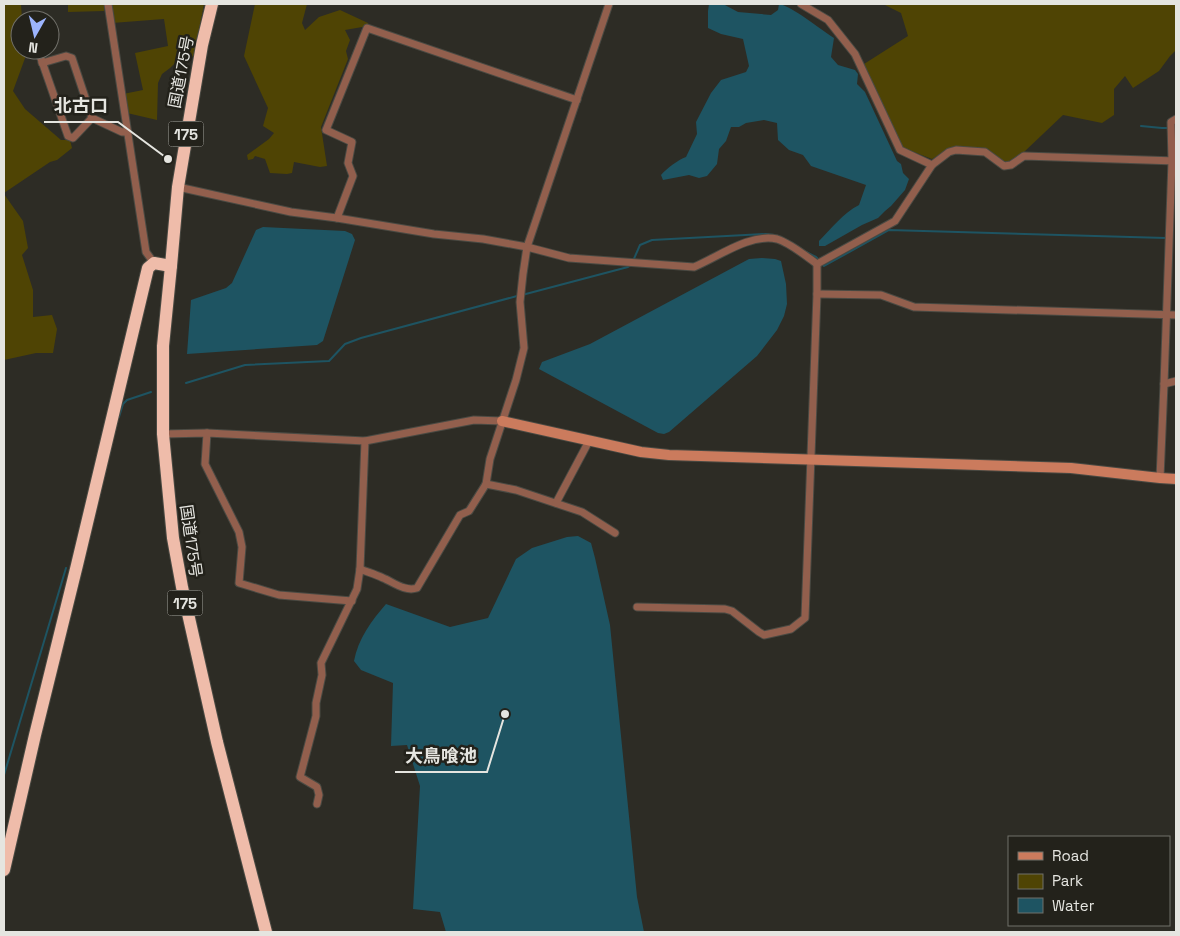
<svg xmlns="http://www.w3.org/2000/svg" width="1180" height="936" font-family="'Space Grotesk','Noto Sans JP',sans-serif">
<rect width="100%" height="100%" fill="#2d2c25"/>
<g fill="#4f4404">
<path d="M4 4H21L22 20H20V50H28L13 91 25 109 61 140H70L72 148 57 160 50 162 4 193Z"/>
<path d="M68 4H104V11L68 12Z"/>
<path d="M110 4H204L194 56 176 62 170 68 162 74 158 83 157 120 127 113 123 94 143 90 135 53 168 46 164 19 112 23Z"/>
<path d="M255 4H307L302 23 305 30 319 17 340 10 368 23V26L345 30 350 40 346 51 348 59 321 127 327 166 320 167 294 162 292 173 287 174 270 173 265 159 255 156 253 159 248 160 247 155 269 139 274 133 263 126 268 108 244 56Z"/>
<path d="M883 4H1176V50L1170 56 1159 71 1133 88 1125 76 1114 89V115L1102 123 1063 115 1024 152 1004 164 988 149 954 146 932 159 901 147 864 64 908 36 901 13Z"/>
<path d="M4 194 23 221 28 248 22 255 33 290V317L52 315 57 329 53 353H36L4 360Z"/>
</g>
<g fill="#1e5462">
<path d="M709 4H723L738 12 771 15 778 10 779 4C792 6 821 30 834 38L831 57 838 65 855 70 858 74 857 84 865 92 897 161 901 164 903 173 909 179 905 190 891 206 885 211 878 218 862 225 825 246H819V241C832 228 843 213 859 205L866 185 811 166 803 155 789 150 778 140 777 123 764 120 746 123 739 127H731L726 141 719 149 717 164 707 176 699 178 689 175 663 180 661 175C667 168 678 160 686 157L697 134 696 122 711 93 721 80 746 72 749 66 743 39 721 34 708 28V11Z"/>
<path d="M263 227 345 231 352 234 355 240 323 341 317 345 187 354 191 300 226 288 232 283 256 230Z"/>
<path d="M762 258 775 259 781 261 786 284 787 304 784 316 777 330 757 356 669 432 664 434 658 433 539 369 542 362 590 344 749 259Z"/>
<path d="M578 536 591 543 595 558 610 625 637 897 644 932H446L440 912 413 909 420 786 407 745 391 746 393 683 361 670 354 661C358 639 372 620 386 604L450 627 488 618 516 559 532 548 567 537Z"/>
</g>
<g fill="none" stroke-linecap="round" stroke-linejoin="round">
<g stroke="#1e5462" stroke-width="2">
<path d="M1141 126 1162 128H1168"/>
<path d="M806 252 816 257 819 260"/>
<path d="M633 261 640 245 652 240 766 234 774 235"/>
<path d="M822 264 824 266 889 230 1166 238"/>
<path d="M522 295 628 267 631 265"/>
<path d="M186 383 245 365 329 361 345 344 361 338 517 296"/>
<path d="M119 417 123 404 127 400 151 392"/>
<path d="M4 775 66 568"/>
</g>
<defs>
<g id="street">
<path d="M108 4 146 252 154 263"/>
<path d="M609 4 527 247 523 274 520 302 524 348 516 380 490 459 486 484 516 490 582 512 615 533"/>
<path d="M801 4 828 20 855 54 900 150 932 165"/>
<path d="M38 50 68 136 73 138 92 118 122 132H127"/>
<path d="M42 63 66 56 72 58 92 118"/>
<path d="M178 187 291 212 337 218 434 234 483 239 527 247 569 258 694 267C718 257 750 233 777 239 790 243 806 256 817 264"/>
<path d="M337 218 353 176 348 163 352 142 326 130 367 28 577 100"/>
<path d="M817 264 895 221 932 165 949 152 956 150 985 152 1004 166 1011 165 1024 156 1176 161"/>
<path d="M817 294 881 295 914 307 1176 315"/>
<path d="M1164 384 1176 381"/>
<path d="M207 433 205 464 239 532 242 547 239 583 279 595 352 601"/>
<path d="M163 434 207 433 365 441 474 420 502 421"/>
<path d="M1160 478 1164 384 1172 161 1171 122 1176 119"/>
<path d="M556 503 589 441"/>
<path d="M360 569C367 572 375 574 383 578 393 582 405 592 417 588L460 515 469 511 486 484"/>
<path d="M637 607 725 609 732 611 759 632 764 635 791 629 805 618 817 294V264"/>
<path d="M317 804 319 795 317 787 300 777 316 716V703L322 675 321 663 357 589 360 569 365 441"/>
</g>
<path id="secondary" d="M502 421 641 452 669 455 1071 468 1160 478 1176 479"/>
<g id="highway">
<path d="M212 4 202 45 178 187 171 266 163 346V434L173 538 182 587 217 742 266 932"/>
<path d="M4 870 35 735 77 565 148 268 154 263 171 266"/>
</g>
</defs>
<use href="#street" stroke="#4a4a43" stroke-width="9"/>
<use href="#secondary" stroke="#4a4a43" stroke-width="12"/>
<use href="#highway" stroke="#4a4a43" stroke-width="14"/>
<use href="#street" stroke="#925f4d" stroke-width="7"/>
<use href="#secondary" stroke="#cb7b5d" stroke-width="10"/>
<use href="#highway" stroke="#efbcaa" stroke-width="12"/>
</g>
<g text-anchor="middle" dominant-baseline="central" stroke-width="5" stroke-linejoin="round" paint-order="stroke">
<g fill="#23221b" stroke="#abaaa5" stroke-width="1">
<rect x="168.5" y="121.5" width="35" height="25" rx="4"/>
<rect x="167.5" y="590.5" width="35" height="25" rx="4"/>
</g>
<g font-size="15" font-weight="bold" fill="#e5e5e0">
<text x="186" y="134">175</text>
<text x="185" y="603">175</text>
</g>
<g font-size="16" fill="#e5e5e0" stroke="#23221b">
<text transform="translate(181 72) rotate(-79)">国道175号</text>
<text transform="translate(191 541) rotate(82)">国道175号</text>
</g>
</g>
<path fill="none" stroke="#e5e5e0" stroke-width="2" d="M168 159L118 122H44M505 714L487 772H395"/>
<g fill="#e5e5e0" stroke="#23221b" stroke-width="2">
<circle cx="168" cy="159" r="5"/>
<circle cx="505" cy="714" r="5"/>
</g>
<g font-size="18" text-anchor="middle" font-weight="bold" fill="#e5e5e0" stroke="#23221b" stroke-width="5" stroke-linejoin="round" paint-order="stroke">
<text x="81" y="112">北古口</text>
<text x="441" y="762">大鳥喰池</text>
</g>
<rect width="1180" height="936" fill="none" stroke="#e5e5e0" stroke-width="10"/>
<rect x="1008" y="836" width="162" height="90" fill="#23221b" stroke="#71706a"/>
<rect x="1018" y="852" width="25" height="8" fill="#cb7b5d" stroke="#71706a"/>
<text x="1052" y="861" font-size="15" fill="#e5e5e0">Road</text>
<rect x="1018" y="874" width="25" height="15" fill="#4f4404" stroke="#71706a"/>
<text x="1052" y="886" font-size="15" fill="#e5e5e0">Park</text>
<rect x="1018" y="898" width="25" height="15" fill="#1e5462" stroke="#71706a"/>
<text x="1052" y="911" font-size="15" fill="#e5e5e0">Water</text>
<g transform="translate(35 35) rotate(188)"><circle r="24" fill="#23221b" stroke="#71706a"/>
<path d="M0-4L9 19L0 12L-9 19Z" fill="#9cb4fd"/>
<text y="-8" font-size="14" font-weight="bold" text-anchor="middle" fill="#e5e5e0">N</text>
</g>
</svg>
